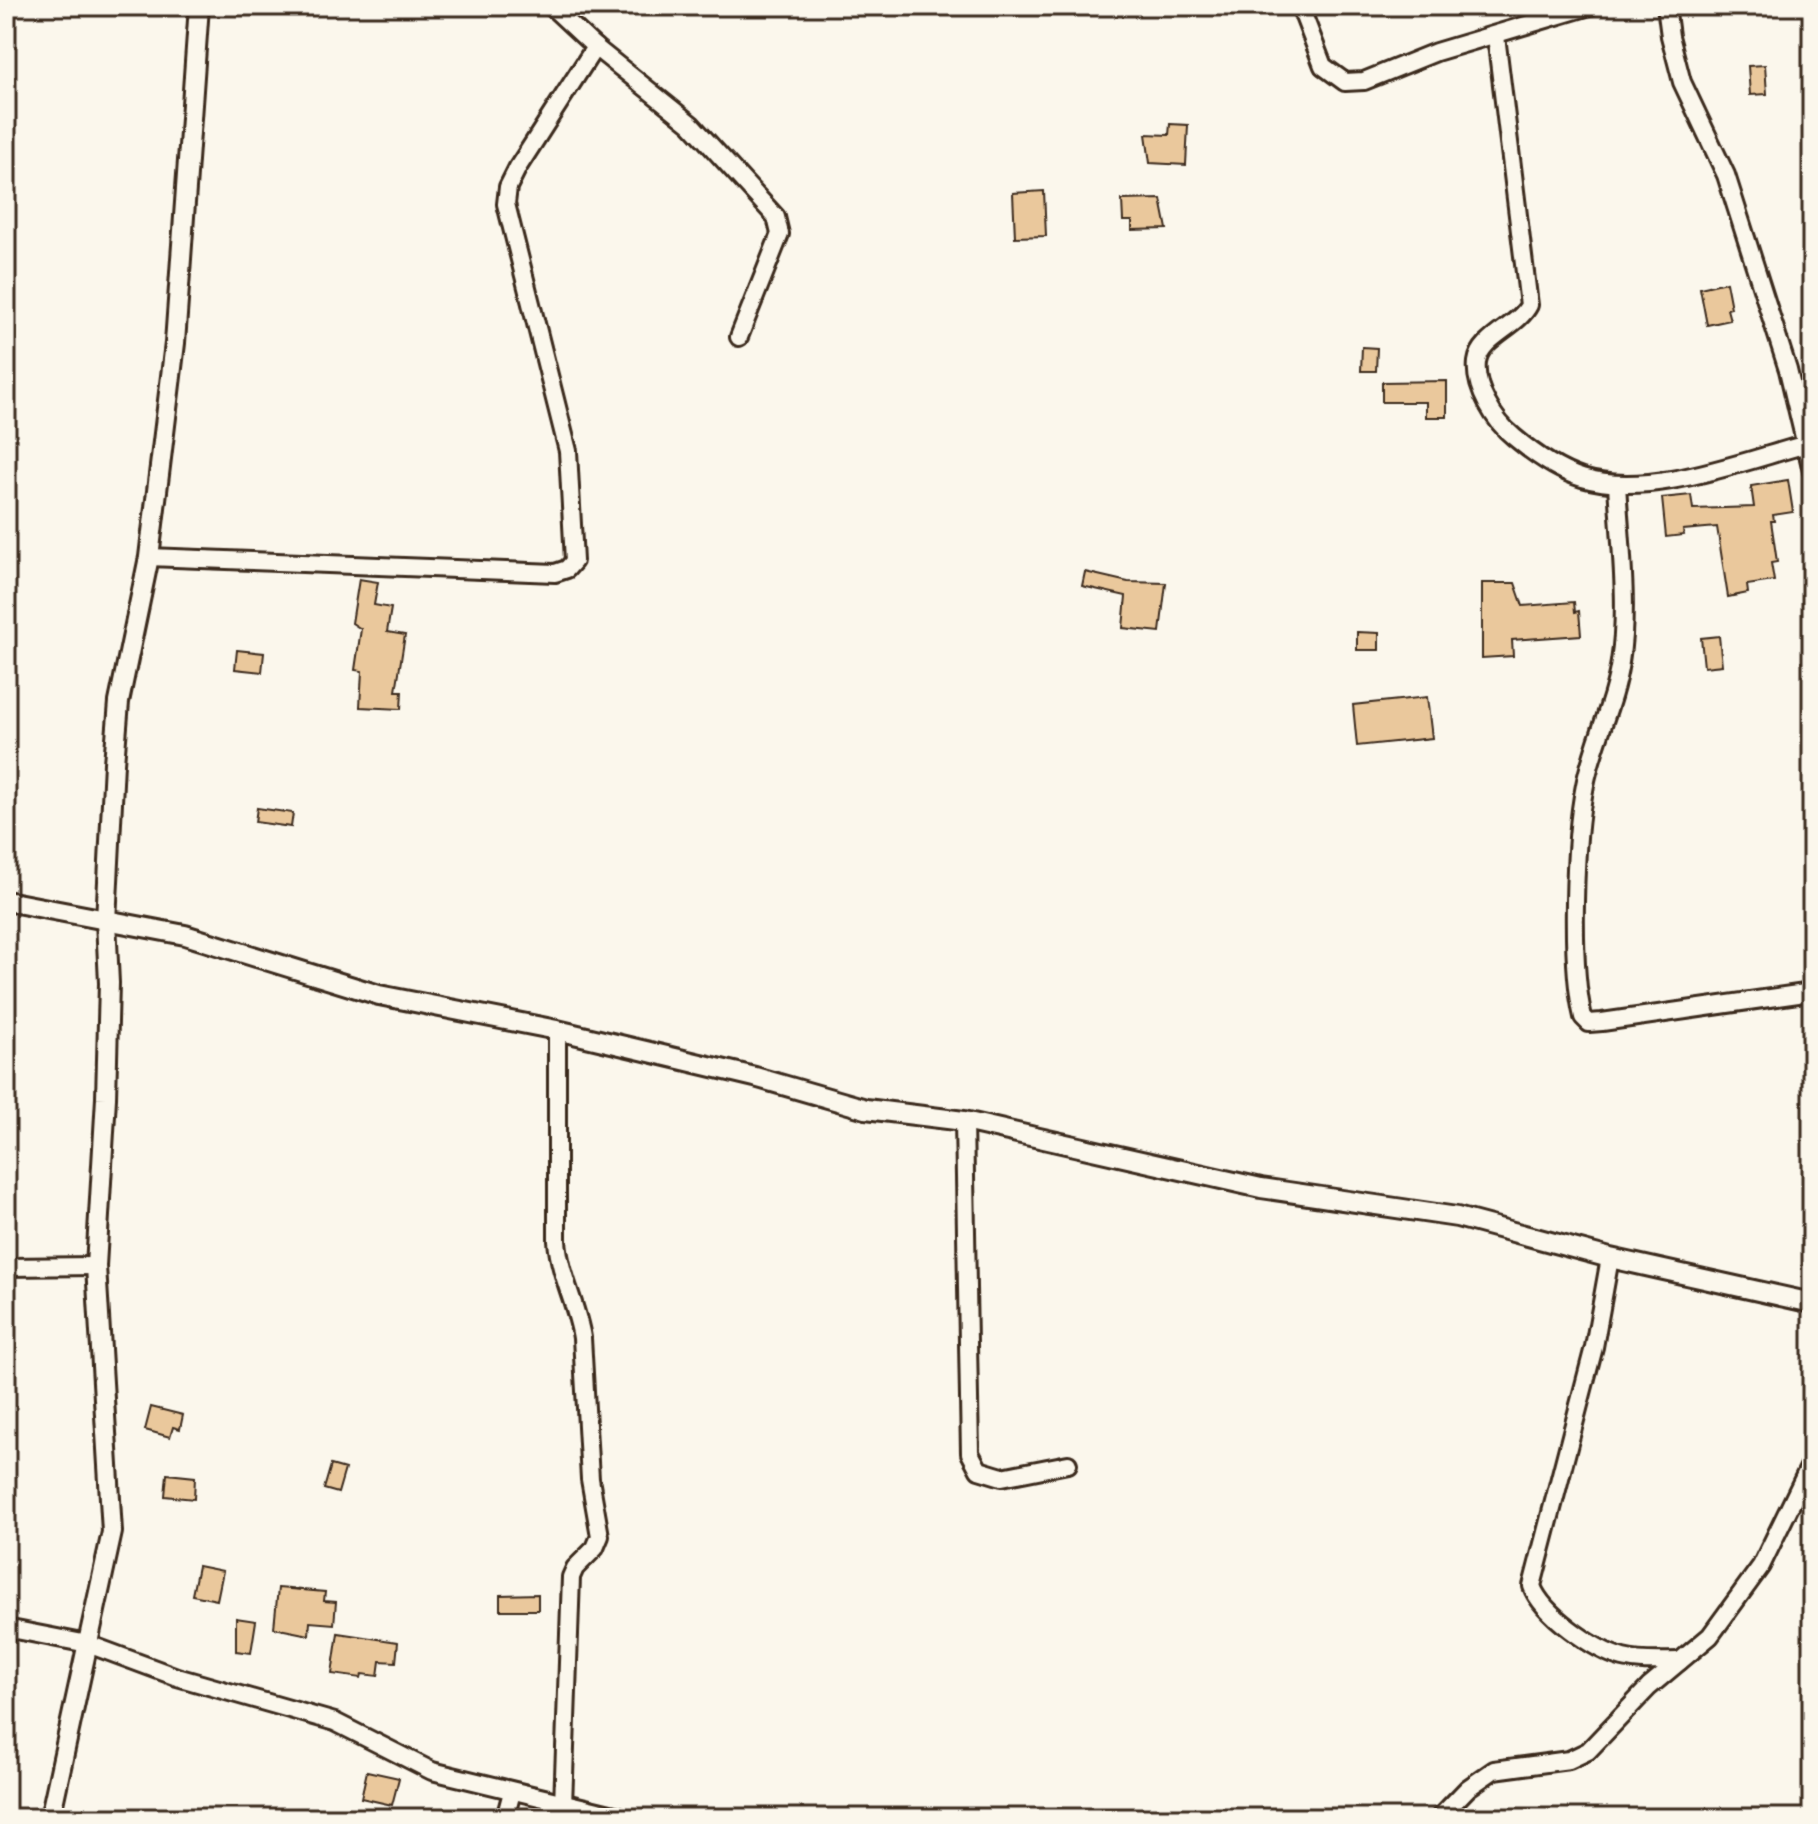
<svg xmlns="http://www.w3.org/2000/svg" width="1818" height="1824" font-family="Dekko,sans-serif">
<rect width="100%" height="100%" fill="#fbf7ec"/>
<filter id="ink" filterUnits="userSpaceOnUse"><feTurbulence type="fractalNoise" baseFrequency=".0125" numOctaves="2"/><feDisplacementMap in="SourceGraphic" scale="16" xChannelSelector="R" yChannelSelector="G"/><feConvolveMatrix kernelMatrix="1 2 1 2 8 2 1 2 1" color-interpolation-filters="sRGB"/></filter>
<g filter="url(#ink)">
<g fill="#eac89c" stroke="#3b2a1e" stroke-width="2">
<path d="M1765 65 1767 94 1750 95 1748 66Z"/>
<path d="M1170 124 1188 125 1186 165 1150 163 1146 134 1169 135Z"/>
<path d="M1044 191 1046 236 1015 237 1013 193Z"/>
<path d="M1161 199 1167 229 1132 230V221H1123L1122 200Z"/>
<path d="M1726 282 1731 308 1727 309 1730 320 1707 325 1700 288Z"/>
<path d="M1362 347 1377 348 1376 371H1361Z"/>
<path d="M1447 381V417H1426V402H1382V382Z"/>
<path d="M1788 480 1793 512 1773 515 1774 521H1771L1777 562 1771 563 1774 581 1747 585 1748 593 1728 597 1717 527 1683 530 1684 535 1666 537 1662 498 1691 495 1693 509 1754 507 1751 486Z"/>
<path d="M1085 572 1128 582 1166 583 1160 632 1123 628 1126 596 1082 586Z"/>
<path d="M359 579 378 582 374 605 391 608 387 632 405 635 396 691H402L401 709 360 707 362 671 355 670 361 629 352 623Z"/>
<path d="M1482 583H1515L1523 606 1574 602 1575 612 1579 611 1581 635 1512 640 1513 656 1482 658Z"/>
<path d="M1357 632 1379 633V650H1357Z"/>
<path d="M1719 636 1722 665 1704 667 1701 638Z"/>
<path d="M237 650 264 653 262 672 235 669Z"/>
<path d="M1427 697 1432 738 1357 746 1353 705Z"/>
<path d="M257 808 293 813 291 827 255 822Z"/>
<path d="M151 1407 183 1415 180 1429 173 1427 170 1437 145 1430Z"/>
<path d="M331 1465 345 1469 338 1493 324 1489Z"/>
<path d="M167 1474 195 1477 194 1499 165 1496Z"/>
<path d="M198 1566 223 1571 217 1600 192 1595Z"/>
<path d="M278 1588 325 1592 324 1601 336 1602 334 1624 310 1622 309 1635 274 1628Z"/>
<path d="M538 1594V1610H500V1595Z"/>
<path d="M236 1618 256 1621 251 1653 236 1651Z"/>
<path d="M338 1633 398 1642 396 1662 380 1661 378 1676 362 1674 361 1678 332 1674Z"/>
<path d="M367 1771 399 1778 392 1805 361 1798Z"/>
</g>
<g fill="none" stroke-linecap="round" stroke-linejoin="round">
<defs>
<g id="minor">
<path d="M551 6 595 47 691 124 776 217 780 234 739 337"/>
<path d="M1300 6 1323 66 1345 82 1364 81 1436 52 1590 6"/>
<path d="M1666 6 1670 36 1682 82 1726 175 1788 370 1812 471"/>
<path d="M1496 36 1529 305C1518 327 1480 337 1477 362 1474 388 1495 422 1514 437 1533 453 1557 470 1582 478 1648 498 1738 463 1803 445"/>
<path d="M1617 484C1620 542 1629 605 1620 662 1614 704 1593 743 1585 785 1574 840 1570 964 1583 1017L1589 1023 1602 1022 1812 992"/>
<path d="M149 557 555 573 567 569 574 561 568 451 506 204 508 187 518 167 595 47"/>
<path d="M557 1030V1241C560 1276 577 1305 582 1338L590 1479 600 1536 595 1548 575 1568 571 1577 563 1805"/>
<path d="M964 1121 970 1453 979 1470 1002 1477 1068 1464"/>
<path d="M1610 1258 1594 1347 1532 1586C1542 1614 1594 1650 1623 1658 1642 1663 1661 1661 1680 1661"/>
<path d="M6 1267 96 1266"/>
<path d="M6 1628 88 1644 177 1677 335 1722 432 1771 627 1818"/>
<path d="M505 1818 512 1792"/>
<path d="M1439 1818 1468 1788 1494 1770 1569 1760 1588 1751 1649 1687 1710 1636 1761 1566 1812 1461"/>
</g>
<g id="tertiary">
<path d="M6 901 185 935 379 995 557 1030 755 1077 866 1109 964 1121 1261 1188 1457 1217 1610 1258 1812 1303"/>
<path d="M50 1818 112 1532 96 1266 106 1098 109 983 106 921 114 763 119 702 149 557 175 343 199 6"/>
</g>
</defs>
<use href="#minor" stroke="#3b2a1e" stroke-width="22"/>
<use href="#tertiary" stroke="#3b2a1e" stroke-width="24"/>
<use href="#minor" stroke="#fbf7ec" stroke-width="16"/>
<use href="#tertiary" stroke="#fbf7ec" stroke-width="18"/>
</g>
</g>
<rect width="1818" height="1824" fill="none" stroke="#fbf7ec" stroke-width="32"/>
<rect x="16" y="16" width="1786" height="1792" fill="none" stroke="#3b2a1e" stroke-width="3" filter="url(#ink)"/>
</svg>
